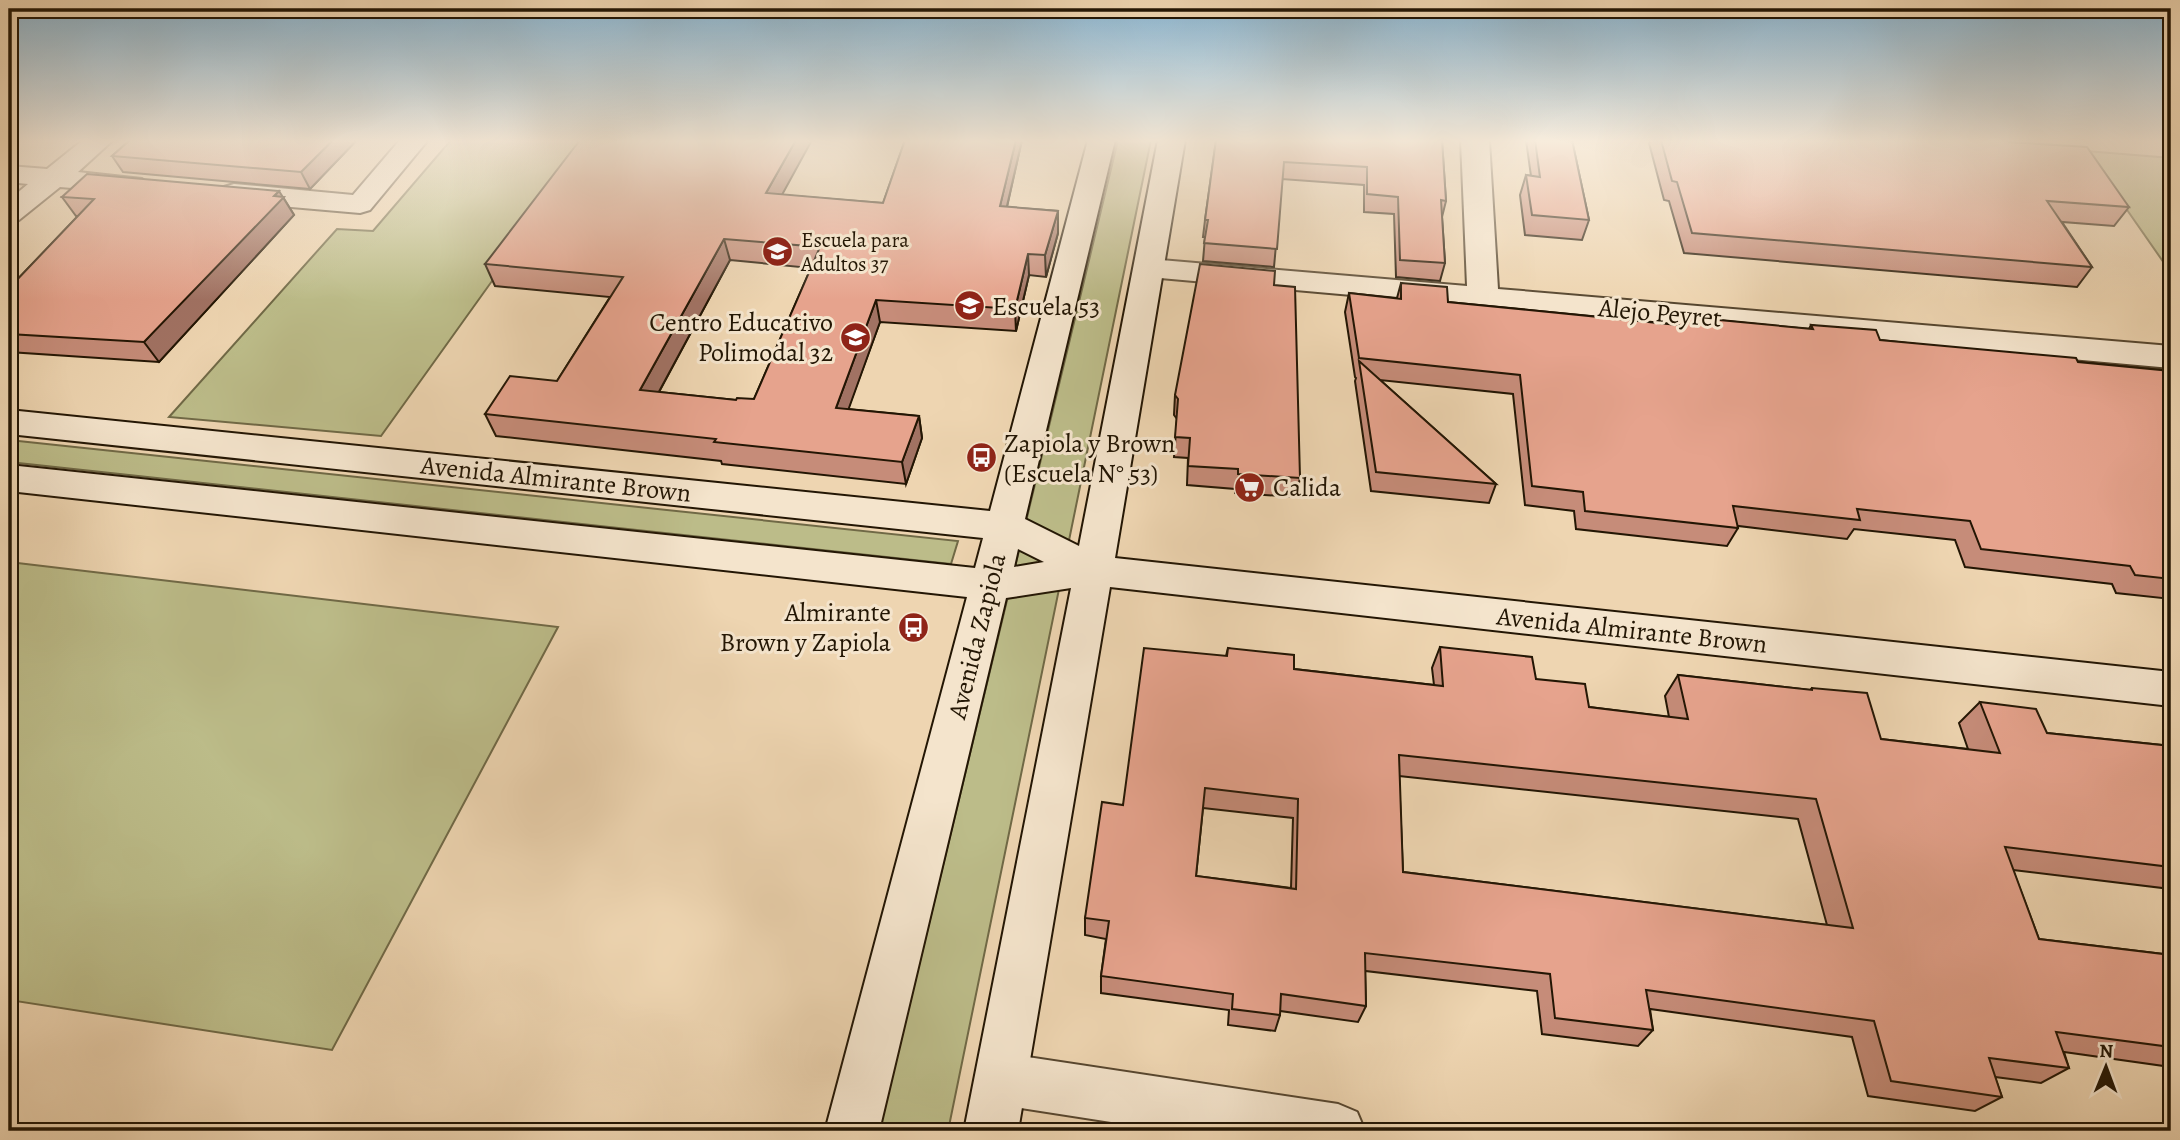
<svg xmlns="http://www.w3.org/2000/svg" width="2180" height="1140" font-family="Alegreya,serif">
<rect width="100%" height="100%" fill="#eed5b1"/>
<filter id="stains"><feTurbulence type="fractalNoise" baseFrequency=".00286" numOctaves="4"/><feColorMatrix values="0 0 0 0 .2 0 0 0 0 .09 0 0 0 0 .02 0 0 0 .5 -.17"/></filter>
<radialGradient id="worn" r=".72"><stop offset=".6" stop-color="#630" stop-opacity="0"/><stop offset="1" stop-color="#630" stop-opacity=".3"/></radialGradient>
<g fill="#bcbc89" stroke="#706946" stroke-width="2">
<path d="M451 140H593L381 436 169 417 337 229 373 231Z"/>
<path d="M1118 140H1151L948 1131H879Z"/>
<path d="M2086 151 2171 158V273Z"/>
<path d="M9 440 958 541 951 564 9 462Z"/>
<path d="M9 562 558 627 332 1050 9 1000Z"/>
</g>
<g fill="none" stroke-linecap="round" stroke-linejoin="round">
<defs>
<g id="minor">
<path d="M83 140H113L78 172 142 179 146 185 142 191 132 193 60 187 19 220 9 223V200L28 184 9 182V166L47 169Z"/>
<path d="M400 140H428L370 210 360 213 234 202 224 199 220 193 224 187 234 184 353 195Z"/>
<path d="M1461 140H1489L1498 289 2171 346V368L1149 277 1138 275 1134 268 1138 261 1149 259 1467 286Z"/>
<path d="M1001 1053 1338 1104 1357 1112 1365 1131H1169L1001 1105 983 1097 975 1079 983 1061Z"/>
</g>
<path id="secondary" d="M1088 140H1115L1025 519 1079 546 1158 140H1185L1115 558 2171 672V706L1110 587 1018 1131H964L1071 588 1006 598 879 1131H825L967 597 9 491V465L975 568 983 538 9 434V410L990 511ZM1018 549 1044 562 1014 567Z"/>
</defs>
<use href="#minor" stroke="#56462f" stroke-width="4"/>
<use href="#secondary" stroke="#231604" stroke-width="4"/>
<use href="#minor" fill="#f4e4cc" fill-rule="evenodd"/>
<use href="#secondary" fill="#f4e4cc" fill-rule="evenodd"/>
</g>
<g fill="#c68c79" stroke="#231604" stroke-width="2" fill-rule="evenodd">
<path d="M130 140H357L310 189 123 172 112 156Z"/>
<path d="M905 140H1022L1007 207 1058 211V233L1046 277 1029 275 1016 331 880 322 848 409 919 416 922 438 906 484 722 464 721 461 496 436 485 414 557 381 610 297 495 286 485 264 782 195 883 203ZM730 260 811 268 754 399 736 400 659 392Z"/>
<path d="M1216 140H1442L1446 201 1442 217 1445 263 1440 281 1396 277 1394 214 1364 212V185L1282 179 1274 267 1203 261 1205 237H1203L1205 220Z"/>
<path d="M1526 140H1572L1589 220 1582 240 1525 235 1520 195 1526 175 1531 176Z"/>
<path d="M1650 140H2008L2129 207 2114 226 2062 222 2092 267 2077 287 1684 253 1669 201 1664 200 1649 143Z"/>
<path d="M62 197H283L294 215 159 362 9 352V284H13L78 216H76Z"/>
<path d="M1401 283 1448 302 1673 324 1677 316 1809 329 1811 325 1880 340 2078 362 2171 371V599L2116 593 2112 584 1965 567 1955 540 1854 529 1847 539 1738 526V528L1727 546 1576 529 1574 511 1525 505 1513 394 1380 380 1496 484 1489 503 1371 491 1355 381 1356 378 1355 377 1345 312 1349 293 1397 298Z"/>
<path d="M1274 285 1300 478 1296 497 1235 493V489L1187 485 1188 458 1174 457 1177 419 1174 415 1175 395Z"/>
<path d="M1440 647 1536 679 1589 707 1669 717 1665 696 1678 675 1810 690 1812 688 1881 739 1968 749 1959 723 1980 702 2047 733 2171 746V889L2013 870 2039 939 2171 955V1067L2064 1052 2069 1068 2041 1083 1995 1077 2002 1097 1975 1111 1868 1096 1852 1037 1650 1009 1653 1030 1638 1046 1542 1034 1537 991 1365 971 1366 1006 1358 1022 1280 1011V1015L1275 1031 1228 1025 1229 1010 1101 993V976L1106 939 1085 935V918L1123 805 1226 656 1228 648 1294 669 1434 685 1432 668ZM1399 776 1798 819 1827 925 1403 872ZM1203 808 1293 818 1291 888 1196 876Z"/>
</g>
<g fill="#a17263" stroke="#231604" stroke-width="2">
<path d="M9 140H20L9 149Z"/>
<path d="M333 140H357L310 189 301 172Z"/>
<path d="M796 140H812L771 215 766 193Z"/>
<path d="M1016 140H1022L1002 228 1000 206Z"/>
<path d="M279 191 294 215 159 362 144 342Z"/>
<path d="M1058 211V233L1046 277 1045 255Z"/>
<path d="M724 239 730 260 648 412 640 390Z"/>
<path d="M1028 254 1029 275 1016 331 1015 309Z"/>
<path d="M876 300 880 322 841 430 836 408Z"/>
<path d="M919 416 922 438 906 484 902 462Z"/>
</g>
<g fill="#e6a38d" stroke="#231604" stroke-width="2" fill-rule="evenodd">
<path d="M130 140H333L301 172 112 156Z"/>
<path d="M580 140H796L766 193 883 203 905 140H1016L1000 206 1058 211 1045 255 1028 254 1015 309 876 300 836 408 919 416 902 462 714 442 716 439 485 414 510 376 557 381 623 277 485 264ZM724 239 820 247 754 399 737 398 736 400 640 390Z"/>
<path d="M1216 140H1442L1446 201 1441 200 1445 263 1400 260 1398 197 1367 194V167L1284 162 1277 249 1204 243 1208 220H1205Z"/>
<path d="M1535 140H1572L1589 220 1532 215 1526 175 1540 177Z"/>
<path d="M1661 140H2008L2009 142 2087 147 2129 207 2047 201 2092 267 1692 233 1677 182 1672 181Z"/>
<path d="M87 174 279 191 274 196 284 197 144 342 9 334V284H13L94 199 62 197Z"/>
<path d="M1200 264 1275 271 1274 285 1295 287 1300 478 1238 474V469L1188 466 1190 438 1175 437 1178 399 1175 395Z"/>
<path d="M1401 283 1447 287 1448 302 1679 325 1677 316 1813 329 1811 325 1876 330 1880 340 2076 358 2078 362 2171 371V579L2135 575 2130 566 1981 549 1970 521 1857 509 1860 520 1733 506 1738 528 1585 511 1583 492 1532 486 1520 375 1359 358 1349 293 1401 299Z"/>
<path d="M1359 361 1496 484 1376 472Z"/>
<path d="M1440 647 1532 657 1536 679 1585 684 1589 707 1688 719 1678 675 1812 690V688L1867 693 1881 739 2000 753 1980 702 2036 709 2047 733 2171 746V867L2005 847 2039 939 2171 955V1047L2056 1032 2069 1068 1989 1058 2002 1097 1891 1081 1874 1021 1646 990 1653 1030 1555 1018 1550 974 1365 953 1366 1006 1281 994 1280 1015 1232 1009 1233 994 1101 976 1109 921 1085 918 1102 802 1123 805 1144 648 1227 656 1228 648 1294 655V669L1443 686ZM1399 755 1816 799 1853 928 1403 872ZM1205 788 1298 799 1296 889 1196 876Z"/>
</g>
<linearGradient id="sky" x2="0" y2="1"><stop stop-color="#89b6d3"/><stop offset="0.47" stop-color="#f7ecdc"/><stop offset="1" stop-color="#f7ecdc" stop-opacity="0"/></linearGradient>
<rect width="2180" height="300" fill="url(#sky)"/>
<defs>
<symbol id="school-disc" viewBox="-11 -11 22 22"><circle r="9.5" fill="#8f2418" stroke="#f4e4cc"/><path d="M0-5L7-2L0 1L-7-2ZM-4 1L0 2.5L4 1V4Q0 6-4 4Z" fill="#fff"/></symbol>
<symbol id="bus-disc" viewBox="-11 -11 22 22"><circle r="9.5" fill="#8f2418" stroke="#f4e4cc"/><path d="M-5-6H5V4H4V6H2V4H-2V6H-4V4H-5ZM-3.5-4V0h7V-4ZM-3.5 1.2v1.5H-2V1.2ZM2 1.2v1.5H3.5V1.2Z" fill="#fff"/></symbol>
<symbol id="supermarket-disc" viewBox="-11 -11 22 22"><circle r="9.5" fill="#8f2418" stroke="#f4e4cc"/><path d="M-6-5.5h2.5l.6 2H6L4.5 2H-2.5L-4.4-4H-6ZM-1.5 3.2a1.3 1.3 0 1 0 .1 0ZM3 3.2a1.3 1.3 0 1 0 .1 0Z" fill="#fff"/></symbol>
</defs>
<g fill-rule="evenodd">
<use href="#school-disc" x="760" y="234" width="35" height="35"/>
<use href="#school-disc" x="952" y="288" width="35" height="35"/>
<use href="#school-disc" x="838" y="320" width="35" height="35"/>
<use href="#bus-disc" x="964" y="440" width="35" height="35"/>
<use href="#supermarket-disc" x="1232" y="470" width="35" height="35"/>
<use href="#bus-disc" x="896" y="610" width="35" height="35"/>
</g>
<g text-anchor="middle" dominant-baseline="central" stroke-width="6" stroke-linejoin="round" paint-order="stroke">
<g font-size="21" fill="#231604" stroke="#f4e4cc" text-anchor="start">
<text x="801" y="240">Escuela para<tspan x="801" dy="24">Adultos 37</tspan></text>
</g>
<g font-size="26" fill="#231604" stroke="#f4e4cc" text-anchor="start">
<text x="992" y="306">Escuela 53</text>
<text x="833" y="322" text-anchor="end">Centro Educativo<tspan x="833" dy="30">Polimodal 32</tspan></text>
<text x="1004" y="443">Zapiola y Brown<tspan x="1004" dy="30">(Escuela N° 53)</tspan></text>
<text x="1273" y="487">Calida</text>
<text x="891" y="612" text-anchor="end">Almirante<tspan x="891" dy="30">Brown y Zapiola</tspan></text>
</g>
<g font-size="26" fill="#231604" stroke="#f4e4cc">
<text transform="translate(1660 313) rotate(5)">Alejo Peyret</text>
<text transform="translate(556 479) rotate(6)">Avenida Almirante Brown</text>
<text transform="translate(1632 630) rotate(6)">Avenida Almirante Brown</text>
<text transform="translate(977 636) rotate(-76)">Avenida Zapiola</text>
</g>
</g>
<rect width="2180" height="1140" fill="none" stroke="#eed5b1" stroke-width="35"/>
<rect x="10" y="10" width="2159" height="1119" fill="none" stroke="#231604" stroke-width="3.5"/>
<rect x="18" y="18" width="2145" height="1105" fill="none" stroke="#231604" stroke-width="2"/>
<g transform="translate(2106 1067) rotate(1)" stroke="#f4e4cc" stroke-width="5" paint-order="stroke">
<path d="M0-5L12 26L0 18L-12 26Z" fill="#231604"/>
<text y="-10" font-size="19" font-weight="bold" text-anchor="middle" fill="#231604">N</text>
</g>
<rect width="100%" height="100%" filter="url(#stains)"/>
<rect width="100%" height="100%" fill="url(#worn)"/>
</svg>
